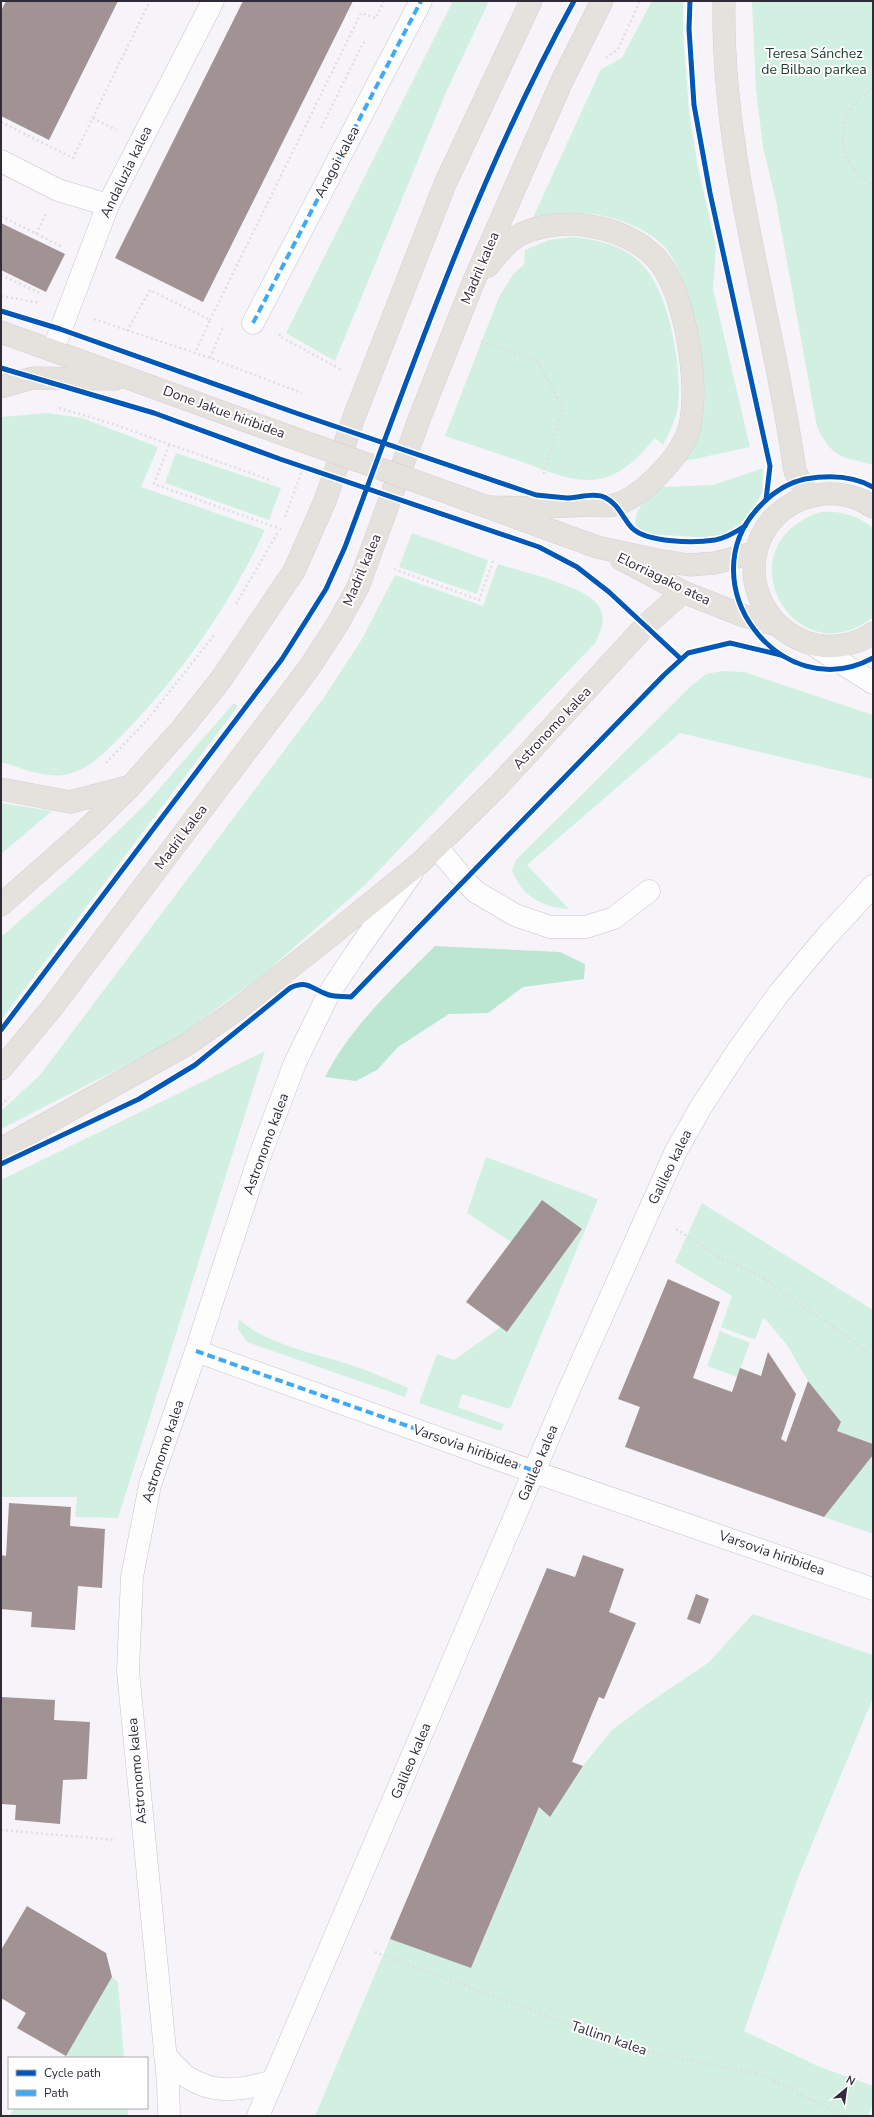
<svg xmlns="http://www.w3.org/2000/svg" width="874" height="2117" font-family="'Nunito Sans',sans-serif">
<rect width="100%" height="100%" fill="#f6f4f9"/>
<g fill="#d1f0e1">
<path d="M453 1H489L447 90 335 361 286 333Z"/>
<path d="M652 1H683V33L689 111 698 168 716 246 713 289 750 447 685 461C693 446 702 430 704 413 708 373 692 275 663 245 632 215 572 205 533 218L601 69 622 58Z"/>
<path d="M752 1H873V465C841 456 833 459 817 427L776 201 763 147 756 90Z"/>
<path d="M571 237C594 239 615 243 634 257 669 282 682 365 678 405 676 420 670 432 663 445L655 438C640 455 623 475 599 479 572 484 543 469 517 460 493 452 469 444 445 436L499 297 514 273 524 265 525 250 549 240Z"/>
<path d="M47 413 82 418 158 447 141 487 265 530C230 604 183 672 126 731 108 749 90 771 63 775 43 778 20 767 1 762V417Z"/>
<path d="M176 453 281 488 269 520 165 483Z"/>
<path d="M763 468 762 493 748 516 733 530 716 537H696L648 534 637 528C630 511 649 498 660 487L713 485Z"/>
<path d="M821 512C841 511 857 515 873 528V617C795 680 719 545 821 512Z"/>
<path d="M412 533 488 560 477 594 399 567Z"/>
<path d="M498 564C522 572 585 586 598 605 607 617 601 632 595 643L365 885 266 972 173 1041 1 1129V1111L40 1075 323 699 362 639 395 575 483 606Z"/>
<path d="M722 671 745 672 873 715V779L680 733 527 865 569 909C543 908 521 896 512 870L516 860 691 686 706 674Z"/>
<path d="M234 703 238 706 1 1020V937L71 876 146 804Z"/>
<path d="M1 803 52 811 1 854Z"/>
<path d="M265 1051 118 1518 75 1517 77 1497H1V1180Z"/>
<path d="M486 1157 598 1199 510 1409 462 1394 458 1407 504 1424 501 1431 419 1403 437 1354 454 1360 501 1327 507 1332 582 1230 542 1200 511 1242 467 1213Z"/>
<path d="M702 1203 873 1310V1444L837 1431 841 1422 808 1381 787 1345 767 1321 763 1318 755 1340 721 1327 732 1296 675 1262Z"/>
<path d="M239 1319C266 1346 324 1355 360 1368 376 1374 392 1381 408 1388L405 1397 247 1342 238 1329Z"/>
<path d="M720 1331 750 1343 737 1377 707 1366Z"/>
<path d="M873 1455V1534L824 1517Z"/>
<path d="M753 1614 873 1655V1698L797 1880 744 2031 820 2067 873 2086V2104L868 2116H315L390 1939 471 1968 539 1807 550 1817 583 1766 611 1731 644 1706 708 1663Z"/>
<path d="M112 1977 118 1982 124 2058H63Z"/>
<path d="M14 2108H128V2116H10Z"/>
</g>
<path fill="#bae6d2" d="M435 946 560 952 585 964 584 979 523 987 488 1013 449 1014 398 1047 377 1070 356 1081 325 1077C352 1025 394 987 435 946Z"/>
<g fill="#a19394">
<path d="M6 1H118L49 140 1 116V11Z"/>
<path d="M243 1H353L203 302 115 258Z"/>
<path d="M1 223 65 254 46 292 1 270Z"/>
<path d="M542 1200 582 1229 507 1332 466 1302Z"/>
<path d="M668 1279 720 1302 693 1378 732 1392 740 1368 761 1376 768 1352 796 1394 781 1439 786 1442 808 1381 841 1422 837 1431 873 1444V1455L824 1517 625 1447 640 1407 618 1399Z"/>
<path d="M9 1503 71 1507 70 1526 105 1529 102 1588 78 1586 75 1630 31 1627 32 1612 1 1609V1555L6 1556Z"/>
<path d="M583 1555 624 1569 609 1612 636 1623 604 1699 599 1697 572 1762 583 1766 550 1817 539 1807 471 1968 390 1939 547 1568 575 1577Z"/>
<path d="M696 1594 709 1599 700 1624 687 1619Z"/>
<path d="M1 1697 55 1700 54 1720 90 1722 87 1779 63 1780 60 1824 15 1820 16 1805 1 1804Z"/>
<path d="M27 1906 106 1953 112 1977 66 2056 17 2028 26 2013 1 1998V1950Z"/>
</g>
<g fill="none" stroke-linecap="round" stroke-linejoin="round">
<defs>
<g id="minor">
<path d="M1 161 58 190 108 205"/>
<path d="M253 323 421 1"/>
<path d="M53 350 108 205 213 1"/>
<path d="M812 644 873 683"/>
<path d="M436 846 465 881 476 892 515 915 550 927H586L614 918 649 891"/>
<path d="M196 1351 500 1460 873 1589"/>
<path d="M165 2055C172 2062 179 2071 187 2077 215 2095 243 2090 273 2081"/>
<path d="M169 2116 168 2081 128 1671 132 1577 150 1485 196 1351 260 1155 295 1063 328 995 357 951 412 873"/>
<path d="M258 2116 568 1392 676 1151 701 1107 738 1050 780 992 826 937 873 886"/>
</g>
<g id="major">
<path d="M724 1C721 160 773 314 795 471L808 496"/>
<path d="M488 266C494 258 501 250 508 243 525 227 560 222 583 225 609 228 637 238 656 258 685 288 701 389 689 429 681 456 642 498 614 505 607 507 598 505 590 505 556 507 523 508 490 507"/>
<path d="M1 332 288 436"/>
<path d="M1 387 33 378 115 379"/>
<path d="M446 492 597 547 657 560 689 565 715 563 756 552"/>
<path d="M873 507C839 483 789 493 766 528 739 570 760 626 806 642 828 650 855 646 873 633"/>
<path d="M621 559 683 592 744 616 777 625"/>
<path d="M1 789 70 802 128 787"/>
<path d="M1 905 87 829 130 787 184 726 222 678 294 571 325 501 354 417 445 184 531 1"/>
<path d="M1 1069 51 1009 309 668 337 625 358 587 420 417 473 283 562 81 602 1"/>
<path d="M1 1149 186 1045 235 1011 324 941 420 863 498 786 646 625 683 592"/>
</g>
</defs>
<use href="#minor" stroke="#c7c2cb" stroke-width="23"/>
<use href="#major" stroke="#d3d1d5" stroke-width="23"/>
<g stroke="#dfdee0" stroke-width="2.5" stroke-dasharray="2 3" stroke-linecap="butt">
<path d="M606 58 618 49 640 1"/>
<path d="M873 88C833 110 832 163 873 184"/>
<path d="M93 118 116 130"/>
<path d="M1 122 73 158 150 1"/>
<path d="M321 128 363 43 368 41"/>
<path d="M1 216 63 247"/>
<path d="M36 234 46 214"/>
<path d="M1 275 42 294"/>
<path d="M1 296 40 303"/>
<path d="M94 319 210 358 302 393"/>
<path d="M210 320 361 13 376 18 384 1"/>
<path d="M127 331 150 290 210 320 195 353"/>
<path d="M280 334 279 336 340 369 341 368"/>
<path d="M481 341 537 361 563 407 543 476"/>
<path d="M210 358 224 325"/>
<path d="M59 408 110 423 270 480"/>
<path d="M169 445 154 484 281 529"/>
<path d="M285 517 302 471"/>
<path d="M394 569 479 600 494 558"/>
<path d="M236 604 278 532"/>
<path d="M106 763 148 719 215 634"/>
<path d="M1 1105 9 1097"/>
<path d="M676 1229 724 1260 758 1275 848 1337 873 1358"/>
<path d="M1 1830 116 1840"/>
<path d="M375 1952 635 2049 763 2075 844 2116"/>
</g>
<use href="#minor" stroke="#fefdfe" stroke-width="22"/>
<use href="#major" stroke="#e5e1dd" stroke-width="22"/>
<defs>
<path id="major-bridge" d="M288 436 446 492"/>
</defs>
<use href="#major-bridge" stroke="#d3d1d5" stroke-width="23" stroke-linecap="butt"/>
<use href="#major-bridge" stroke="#e5e1dd" stroke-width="22"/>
<g stroke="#3fa9f5" stroke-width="4" stroke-dasharray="8 4" stroke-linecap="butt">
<path d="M253 323 421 1"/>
<path d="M196 1351 535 1471"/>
</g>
<defs>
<g id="cycleway">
<path d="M690 1 689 29 694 105 710 193 770 466 766 500"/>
<path d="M1 311 60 329 296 413 536 495C546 496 556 497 567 498 578 498 595 492 606 498 618 504 623 518 632 528 647 543 695 543 715 540 726 538 736 532 745 526"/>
<path d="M1 368 154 413 280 459 539 547 577 567 609 592 681 659"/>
<path d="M873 487C852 475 828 475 805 479 787 483 771 494 759 507 687 583 781 708 873 658"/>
<path d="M1 1030 282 659 326 589 345 547C414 362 478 175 574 1"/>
<path d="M1 1164 139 1099 195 1065 290 988C309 979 312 990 329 995 336 997 344 996 351 997L664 675 688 653 730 643 781 655"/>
</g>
</defs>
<use href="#cycleway" stroke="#fff" stroke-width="8"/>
<use href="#cycleway" stroke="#0057b8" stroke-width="5"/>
</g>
<g text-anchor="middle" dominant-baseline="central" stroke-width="4" stroke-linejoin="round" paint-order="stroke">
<g font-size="14" fill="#173b2a" stroke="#fff">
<text x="814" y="53">Teresa Sánchez<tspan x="814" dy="16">de Bilbao parkea</tspan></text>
</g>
<g font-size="14" fill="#312b38" stroke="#fff">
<text transform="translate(337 162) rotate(-62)">Aragoi kalea</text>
<text transform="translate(126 172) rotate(-64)">Andaluzia kalea</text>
<text transform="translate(480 268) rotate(-67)">Madril kalea</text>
<text transform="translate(224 412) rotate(20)">Done Jakue hiribidea</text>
<text transform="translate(362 570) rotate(-67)">Madril kalea</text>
<text transform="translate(664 579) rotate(26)">Elorriagako atea</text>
<text transform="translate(552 728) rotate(-47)">Astronomo kalea</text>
<text transform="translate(181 837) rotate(-53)">Madril kalea</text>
<text transform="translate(266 1144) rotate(-70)">Astronomo kalea</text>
<text transform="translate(670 1167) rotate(-64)">Galileo kalea</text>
<text transform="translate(466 1447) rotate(19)">Varsovia hiribidea</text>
<text transform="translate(163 1451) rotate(-72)">Astronomo kalea</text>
<text transform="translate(538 1463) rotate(-67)">Galileo kalea</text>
<text transform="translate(772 1553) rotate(19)">Varsovia hiribidea</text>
<text transform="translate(411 1761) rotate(-67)">Galileo kalea</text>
<text transform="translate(137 1771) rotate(-95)">Astronomo kalea</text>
<text transform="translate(609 2038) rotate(19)">Tallinn kalea</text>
</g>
</g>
<rect width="874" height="2117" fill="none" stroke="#312b38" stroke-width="4"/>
<rect x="8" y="2057" width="140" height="52" fill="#ffffff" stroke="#adaaaf"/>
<rect x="16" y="2070" width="20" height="6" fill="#0057b8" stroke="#adaaaf"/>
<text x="44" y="2077" font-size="12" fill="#312b38">Cycle path</text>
<rect x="16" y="2090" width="20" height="6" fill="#3fa9f5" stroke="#adaaaf"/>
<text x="44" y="2097" font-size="12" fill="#312b38">Path</text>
<g transform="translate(846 2089) rotate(29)" stroke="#ffffff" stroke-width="3" paint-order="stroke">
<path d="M0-3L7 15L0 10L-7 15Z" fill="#312b38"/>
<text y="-6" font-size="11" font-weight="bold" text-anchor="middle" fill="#312b38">N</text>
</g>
</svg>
